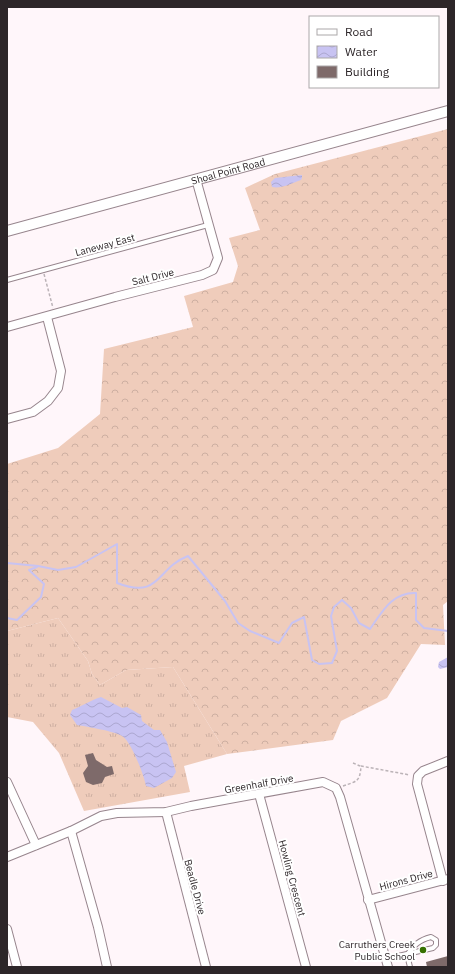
<svg xmlns="http://www.w3.org/2000/svg" width="455" height="974" font-family="'IBM Plex Sans',sans-serif">
<defs>
<pattern id="grass-tufts" width="24" height="20" patternUnits="userSpaceOnUse"><rect width="24" height="20" fill="#efccbb"/><path d="M3 7l-1-3M5 7V3M7 7l1-3M15 17l-1-3M17 17v-4M19 17l1-3" fill="none" stroke="#cdafa1"/></pattern>
<pattern id="forest-crowns" width="20" height="18" patternUnits="userSpaceOnUse"><rect width="20" height="18" fill="#efccbb"/><path d="M2 6a3 3 0 1 1 6 0M12 15a3 3 0 1 1 6 0" fill="none" stroke="#cdafa1"/></pattern>
<pattern id="water-waves" width="16" height="10" patternUnits="userSpaceOnUse"><rect width="16" height="10" fill="#c8c3f2"/><path d="M0 5q4-4 8 0t8 0" fill="none" stroke="#aca7d0"/></pattern>
</defs>
<rect width="100%" height="100%" fill="#fff6fa"/>
<path fill="url(#grass-tufts)" d="M58 618 88 661 92 674 100 685 126 670 173 667 227 754 184 766 190 792 84 811 59 753 33 722 7 717V631Z"/>
<path fill="url(#forest-crowns)" d="M448 129V601L443 605 445 645 421 644 387 698 341 721 333 740 227 754 173 667 126 670 100 685 92 674 88 661 58 618 7 631V464L58 448 100 414 104 349 193 327 184 296 233 282 238 266 229 238 260 230 245 188 275 174Z"/>
<g fill="url(#water-waves)">
<path d="M302 175V178L301 180C292 183 282 189 272 187L271 182 275 178Z"/>
<path d="M448 657V667L440 669 438 667 439 662Z"/>
<path d="M101 697 122 708 127 707 141 715 142 721 154 730H160L167 742 176 772 172 778 154 788 146 786C144 775 131 741 122 736 114 731 88 727 77 725L70 715 72 710C82 706 91 700 101 697Z"/>
</g>
<g fill="none" stroke-linecap="round" stroke-linejoin="round">
<g stroke="#c8c3f2" stroke-width="2">
<path d="M7 563 38 566 58 570 76 567 117 544V583C161 600 156 568 188 556L225 601 238 623 250 631 279 643 292 623 304 617 312 660 319 664 332 663 337 651 331 616 334 607 342 600 351 608 359 623 370 629C382 612 392 592 416 593V620L424 628 448 631"/>
<path d="M7 618 17 620 41 597 44 584 29 570 37 567"/>
</g>
</g>
<g fill="#7e6a6a">
<path d="M93 753 96 760 107 767 112 766 114 774 105 777 102 783 93 785 86 782 83 773 88 766 85 755Z"/>
<path d="M448 956V967H427L426 962Z"/>
</g>
<g fill="none" stroke-linecap="round" stroke-linejoin="round">
<defs>
<g id="service">
<path d="M7 280 208 225"/>
<path d="M407 955 410 967"/>
<path d="M385 959 433 948 436 945V940L431 937C419 940 414 945 407 955"/>
</g>
<g id="minor">
<path d="M7 327 115 297 202 275 213 270 218 258 196 179"/>
<path d="M7 419 33 412 48 401 58 388 61 371 47 317"/>
<path d="M7 782 36 845"/>
<path d="M259 794 306 967"/>
<path d="M166 812 206 967"/>
<path d="M71 831 98 927 107 967"/>
<path d="M7 857 71 831 101 816 117 813 166 812 191 806 323 782 336 788 340 797 388 967"/>
<path d="M443 881 417 784 418 776 423 771 448 761"/>
<path d="M368 900 448 879"/>
<path d="M7 929 17 967"/>
</g>
<g id="tertiary">
<path id="s1" d="M7 231 448 111"/>
</g>
</defs>
<use href="#service" stroke="#97858d" stroke-width="6"/>
<use href="#minor" stroke="#97858d" stroke-width="10"/>
<use href="#tertiary" stroke="#97858d" stroke-width="12"/>
<g stroke="#bbb3b7" stroke-width="1.5" stroke-dasharray="3 2" stroke-linecap="butt">
<path d="M44 274 53 308"/>
<path d="M353 763 360 766"/>
<path d="M343 786C357 781 360 782 361 766L410 775"/>
</g>
<use href="#service" stroke="#fff" stroke-width="4"/>
<use href="#minor" stroke="#fff" stroke-width="8"/>
<use href="#tertiary" stroke="#fff" stroke-width="10"/>
</g>
<circle fill="#367000" stroke="#fff" stroke-width="1.5" cx="423" cy="950" r="4"/>
<g text-anchor="middle" dominant-baseline="central" stroke-width="4" stroke-linejoin="round" paint-order="stroke">
<g font-size="10" fill="#2d2629" stroke="#fff">
<text stroke="none"><textPath href="#s1" startOffset="229">Shoal Point Road</textPath></text>
<text transform="translate(105 245) rotate(-15)">Laneway East</text>
<text transform="translate(153 277) rotate(-14)">Salt Drive</text>
<text transform="translate(259 784) rotate(-10)">Greenhalf Drive</text>
<text transform="translate(292 878) rotate(75)">Howling Crescent</text>
<text transform="translate(406 880) rotate(-15)">Hirons Drive</text>
<text transform="translate(195 887) rotate(75)">Beadle Drive</text>
</g>
<g font-size="10" fill="#2d2629" stroke="#fff" text-anchor="end">
<text x="415" y="944">Carruthers Creek<tspan x="415" dy="12">Public School</tspan></text>
</g>
</g>
<rect width="455" height="974" fill="none" stroke="#2d2629" stroke-width="16"/>
<rect x="309" y="16" width="130" height="72" fill="#ffffff" stroke="#aba8a9"/>
<rect x="317" y="29" width="20" height="6" fill="#ffffff" stroke="#aba8a9"/>
<text x="345" y="36" font-size="12" fill="#2d2629">Road</text>
<rect x="317" y="46" width="20" height="12" fill="url(#water-waves)" stroke="#aba8a9"/>
<text x="345" y="56" font-size="12" fill="#2d2629">Water</text>
<rect x="317" y="66" width="20" height="12" fill="#7e6a6a" stroke="#aba8a9"/>
<text x="345" y="76" font-size="12" fill="#2d2629">Building</text>
</svg>
